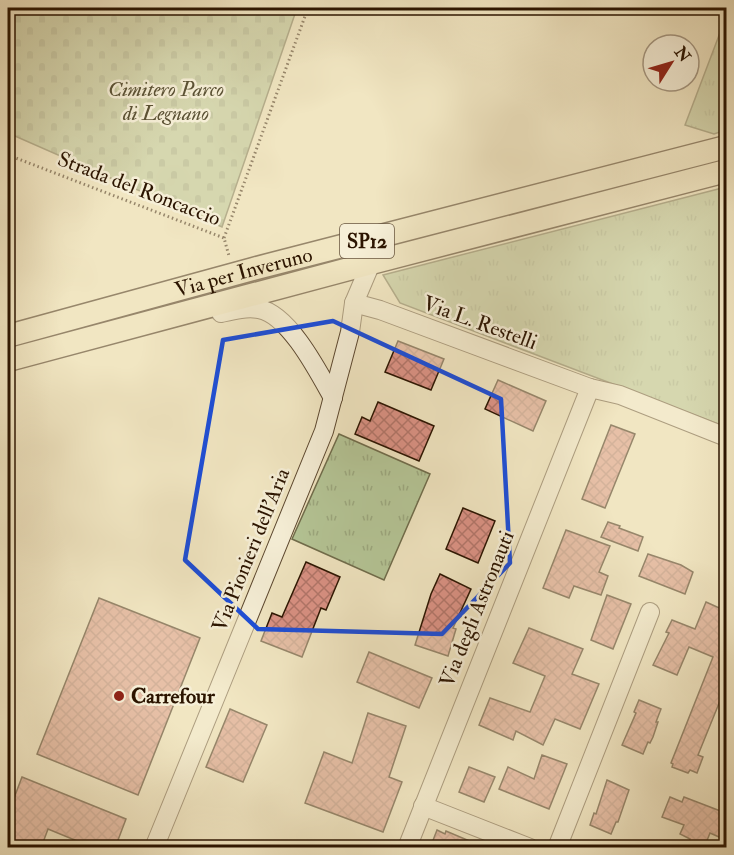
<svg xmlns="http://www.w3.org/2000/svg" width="734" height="855" font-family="'IM FELL Double Pica',serif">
<defs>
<pattern id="grass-tufts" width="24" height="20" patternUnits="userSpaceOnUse" patternTransform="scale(1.5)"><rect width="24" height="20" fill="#b5c697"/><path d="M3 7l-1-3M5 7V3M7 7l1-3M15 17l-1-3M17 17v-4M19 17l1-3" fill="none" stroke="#9ca980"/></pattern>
<pattern id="cemetery-stones" width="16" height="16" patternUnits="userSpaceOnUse" patternTransform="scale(1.5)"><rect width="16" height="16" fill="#b5c697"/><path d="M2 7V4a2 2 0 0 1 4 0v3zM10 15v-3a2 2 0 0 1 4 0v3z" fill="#9ca980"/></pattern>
<pattern id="building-cross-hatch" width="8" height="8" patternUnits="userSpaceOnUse" patternTransform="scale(1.5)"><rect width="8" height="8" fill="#db9285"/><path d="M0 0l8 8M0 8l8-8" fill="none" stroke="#b2766a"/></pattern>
</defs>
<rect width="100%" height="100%" fill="#f1e6c2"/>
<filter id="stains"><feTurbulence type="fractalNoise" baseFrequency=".00333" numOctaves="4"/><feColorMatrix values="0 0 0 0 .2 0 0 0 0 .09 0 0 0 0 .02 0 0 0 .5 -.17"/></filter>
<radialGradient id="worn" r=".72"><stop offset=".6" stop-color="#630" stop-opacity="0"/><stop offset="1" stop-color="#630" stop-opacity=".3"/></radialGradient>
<g fill="url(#grass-tufts)" stroke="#706d4c" stroke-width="1.5">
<path d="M726 17V130L714 134 685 125Z"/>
<path d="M726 187V427L400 303 383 275Z"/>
<path d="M339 434 430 474 384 580 292 539Z"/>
</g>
<path fill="url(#cemetery-stones)" stroke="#706d4c" stroke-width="1.5" d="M8 8H297L222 227 8 133Z"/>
<g fill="url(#building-cross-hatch)" stroke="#2b1400" stroke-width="1.5">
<path d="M398 341 444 359 431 390 385 372Z"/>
<path d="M498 380 546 401 533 431 485 409Z"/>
<path d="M378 402 434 426 419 461 355 434 362 417 370 421Z"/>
<path d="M611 425 635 434 605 508 582 499Z"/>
<path d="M463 508 495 521 478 563 446 549Z"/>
<path d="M608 522 620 526 619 528 643 537 638 551 601 537Z"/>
<path d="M566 530 610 546 599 572 608 576 601 595 574 586 569 598 543 588Z"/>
<path d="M648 554 681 565 693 572 685 594 639 576Z"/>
<path d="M306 562 340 577 326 610 321 608 302 657 261 641 272 613 282 617Z"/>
<path d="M440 574 471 589 453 628 456 629 448 656 415 645 431 594Z"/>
<path d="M607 595 631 604 613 649 591 640Z"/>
<path d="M99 598 200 638 138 795 37 754Z"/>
<path d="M706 602 726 611V698L722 696 698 755 703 757 697 773 690 770 688 773 672 767 673 764 671 763 713 657 689 647 677 675 653 665 669 633 666 632 672 620 695 629Z"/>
<path d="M529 628 583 649 572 674 599 684 580 729 555 719 543 745 516 731 513 740 479 725 490 698 530 712 545 676 513 663Z"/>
<path d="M369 652 432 678 419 708 357 682Z"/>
<path d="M639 700 661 709 656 722H658L653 737 650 743 648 742 643 754 622 745 636 713 634 712Z"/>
<path d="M230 709 267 725 243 782 206 767Z"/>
<path d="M368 713 406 726 389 777 402 782 383 832 305 803 324 752 352 763Z"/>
<path d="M542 755 567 764 549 809 499 789 508 767 534 779Z"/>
<path d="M469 767 495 777 484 802 459 792Z"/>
<path d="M22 777 126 819 115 848H94L48 829 41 848H8V814Z"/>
<path d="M607 780 629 790 618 822H616L611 834 590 825 594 813 596 814Z"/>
<path d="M670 797 682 802 684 797 723 812 721 817 726 819V840L710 833 704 848 689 842 690 839 680 834 684 825 662 817Z"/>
<path d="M437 830 445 834 446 831 486 848H430Z"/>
</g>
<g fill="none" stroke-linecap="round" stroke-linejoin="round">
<defs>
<g id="minor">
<path d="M354 303 380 310 590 388 620 395 726 437"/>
<path d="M221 313C234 310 246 307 259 309 289 314 319 373 333 398"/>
<path d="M423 806 530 848"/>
<path d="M154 848 324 431 350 332 354 303 371 263"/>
<path d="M407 848 590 388"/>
<path d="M557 848 650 612"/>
</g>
<g id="major">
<path id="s1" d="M8 336 253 269 726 147"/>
<path d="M8 360 371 263 726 171"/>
</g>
</defs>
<use href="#minor" stroke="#5c4830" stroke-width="20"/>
<use href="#major" stroke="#2b1400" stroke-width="25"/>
<g stroke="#2b1400" stroke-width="3" stroke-dasharray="1.5 3" stroke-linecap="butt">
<path d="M8 155 224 238 229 256"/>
<path d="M224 238 308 8"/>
</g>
<use href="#minor" stroke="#f6efd7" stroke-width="18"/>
<use href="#major" stroke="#f1e6c2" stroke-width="22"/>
</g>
<path d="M0 0H734V855H0ZM333 321 501 399 510 563 442 634 258 629 185 560 223 340Z" fill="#f1e6c2" fill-opacity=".55" fill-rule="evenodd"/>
<path fill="none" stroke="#1d4ed8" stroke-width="4.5" stroke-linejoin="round" d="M333 321 501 399 510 563 442 634 258 629 185 560 223 340Z"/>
<circle fill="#8f2418" stroke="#f6efd7" stroke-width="2" cx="119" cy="696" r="6"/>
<g text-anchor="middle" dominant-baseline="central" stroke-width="5" stroke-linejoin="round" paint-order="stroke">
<rect fill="#f6efd7" stroke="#685640" stroke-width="1.5" x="340" y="224" width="54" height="34" rx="4.5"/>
<g font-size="20" font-weight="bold" fill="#2b1400">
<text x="367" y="241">SP12</text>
</g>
<g font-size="21" font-style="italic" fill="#5b5235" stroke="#f6efd7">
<text x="166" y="89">Cimitero Parco<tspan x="166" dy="24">di Legnano</tspan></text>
</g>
<g font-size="21" fill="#2b1400" stroke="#f6efd7">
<text transform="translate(139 189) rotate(21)">Strada del Roncaccio</text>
<text stroke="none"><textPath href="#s1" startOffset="244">Via per Inveruno</textPath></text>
<text transform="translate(480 323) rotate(20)">Via L. Restelli</text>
<text transform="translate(251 550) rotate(-68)">Via Pionieri dell'Aria</text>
<text transform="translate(477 609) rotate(-68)">Via degli Astronauti</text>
</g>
<g font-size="21" font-weight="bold" fill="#2b1400" stroke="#f6efd7" text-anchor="start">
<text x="131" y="696">Carrefour</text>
</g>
</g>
<rect width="734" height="855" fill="none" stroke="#f1e6c2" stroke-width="30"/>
<rect x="9" y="9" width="716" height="837" fill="none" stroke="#2b1400" stroke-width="3"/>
<rect x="15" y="15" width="704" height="825" fill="none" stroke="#2b1400" stroke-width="1.5"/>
<g transform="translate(671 63) rotate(53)"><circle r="28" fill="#f6efd7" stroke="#a59781" stroke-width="1.5"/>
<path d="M0-4.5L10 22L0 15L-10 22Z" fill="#8f2418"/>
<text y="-9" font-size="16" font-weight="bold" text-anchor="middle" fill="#2b1400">N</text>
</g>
<rect width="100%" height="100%" filter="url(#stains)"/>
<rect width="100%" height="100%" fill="url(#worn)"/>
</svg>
